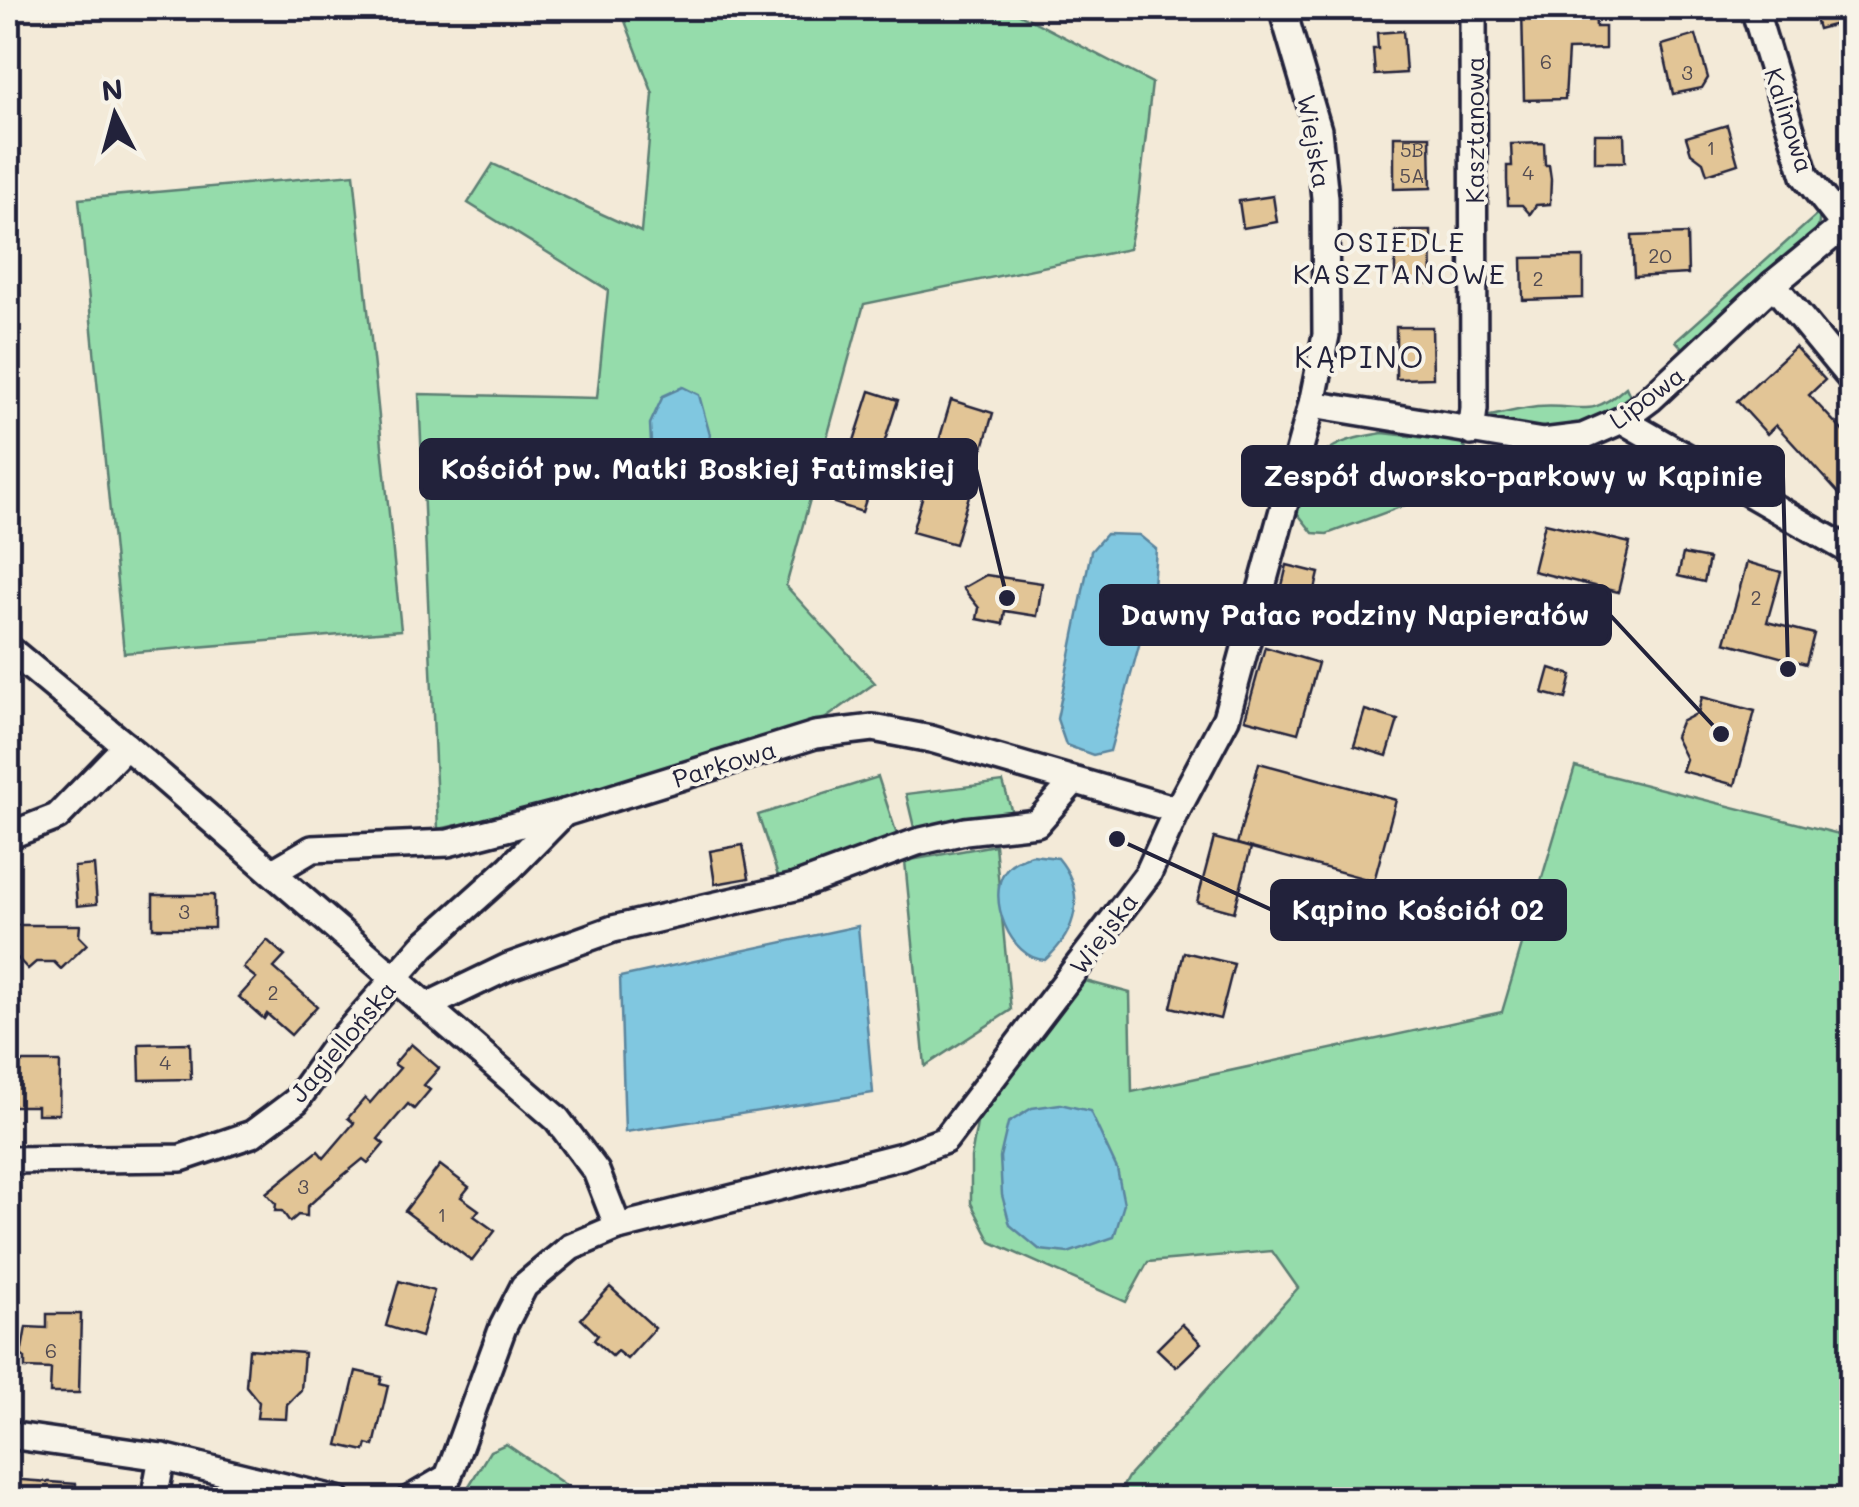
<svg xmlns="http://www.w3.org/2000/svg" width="1859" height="1507" font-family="Mali,sans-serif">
<rect width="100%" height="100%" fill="#f3ead8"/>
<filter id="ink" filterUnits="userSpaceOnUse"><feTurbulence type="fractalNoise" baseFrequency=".01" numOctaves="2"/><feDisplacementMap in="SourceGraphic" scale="20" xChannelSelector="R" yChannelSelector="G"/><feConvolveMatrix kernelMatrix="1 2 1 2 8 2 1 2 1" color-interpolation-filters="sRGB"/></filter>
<g filter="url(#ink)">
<g fill="#95dcab" stroke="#5c7f73" stroke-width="2.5">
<path d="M620 8H1008L1152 83 1138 204 1129 249 864 304 786 586 875 683 812 728 557 805 438 829 419 394 597 398 608 290 468 203 493 164 641 232 653 94Z"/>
<path d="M354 174 401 630 124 653 79 199Z"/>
<path d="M1820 212 1818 231 1686 352 1676 341Z"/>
<path d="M1626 387 1630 396 1627 403C1575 433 1546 432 1488 423L1482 418C1500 414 1519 409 1537 407 1581 403 1588 421 1626 387Z"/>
<path d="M1383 433 1461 442C1473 457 1473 472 1460 485L1327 534 1313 533 1294 509C1311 455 1326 441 1383 433Z"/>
<path d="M1575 767 1851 837V1499H1116L1128 1477 1298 1288 1272 1251 1148 1262 1126 1302 991 1242 971 1203V1158L977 1123 1078 979 1130 993 1132 1092 1502 1012Z"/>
<path d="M878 777 899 841 779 879 758 815Z"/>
<path d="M1003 782 1015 823 917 840 906 794Z"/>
<path d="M995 845 1011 1010 925 1066 905 861Z"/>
<path d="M506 1444 586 1499H461L490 1451Z"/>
</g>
<g fill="#80c7e0" stroke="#5a859e" stroke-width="2.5">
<path d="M683 387 699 395 710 435 705 465 683 476 661 471 652 462 650 424 663 396Z"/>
<path d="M1106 534 1139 535 1156 549 1152 598 1110 751 1093 755 1066 745 1057 719 1091 551Z"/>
<path d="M1032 855 1058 858C1087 893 1077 932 1045 960 1010 959 986 897 1005 871 1011 862 1021 859 1032 855Z"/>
<path d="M858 926 873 1093 625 1132 620 977Z"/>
<path d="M1060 1104 1090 1111 1117 1169 1124 1204 1114 1237 1068 1253 1040 1250 1010 1225 1002 1195 1000 1157 1008 1123 1032 1108Z"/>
</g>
<g fill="#e2c596" stroke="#22223b" stroke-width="2.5">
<path d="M1522 8H1595L1596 27H1605V49L1568 50 1565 99 1524 100Z"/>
<path d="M1812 8H1852V20L1818 29Z"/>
<path d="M1403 31 1406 73 1375 75 1373 49H1378L1377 33Z"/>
<path d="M1696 35 1708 78 1702 88 1673 94 1662 45Z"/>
<path d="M1727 125 1738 164 1707 174 1703 162 1691 153 1686 137Z"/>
<path d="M1595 134H1624L1625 162H1595Z"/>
<path d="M1394 136H1430L1431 188 1394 189Z"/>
<path d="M1544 143 1545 165H1549L1551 179 1550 204 1536 205 1530 214 1522 205H1508L1507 180V166H1512L1511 144Z"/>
<path d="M1273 196 1277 222 1243 228 1239 201Z"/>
<path d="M1395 231H1431L1432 283H1395Z"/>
<path d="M1687 234 1688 274 1634 277 1632 236Z"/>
<path d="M1583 257V298L1523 300 1522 258Z"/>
<path d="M1396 327H1432L1433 378 1396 379Z"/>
<path d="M1795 347 1825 380 1809 395 1852 441V508L1776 425 1767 434 1737 401Z"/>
<path d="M870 391 898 400 862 512 834 503Z"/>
<path d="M951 400 993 413 955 544 912 532Z"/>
<path d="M1545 523 1630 543 1618 592 1533 571Z"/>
<path d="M1683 554 1709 559 1704 582 1678 576Z"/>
<path d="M1747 562 1781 572 1767 622 1814 634 1806 664 1725 642Z"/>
<path d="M1287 565 1319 573 1308 619 1276 611Z"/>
<path d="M986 575 1042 583 1037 616 1005 611 1003 624 977 619 979 608 963 588Z"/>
<path d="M1265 647 1318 663 1298 733 1245 719Z"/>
<path d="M1550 668 1572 675 1566 699 1543 693Z"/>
<path d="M1702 697 1755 711 1735 785 1682 771 1686 759 1675 737 1681 722 1698 713Z"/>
<path d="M1365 710 1398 720 1387 756 1354 746Z"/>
<path d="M1259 763 1396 800 1374 881 1237 844Z"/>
<path d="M1214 838 1251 848 1234 912 1197 902Z"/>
<path d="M743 845 749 878 715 884 710 851Z"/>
<path d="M94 865 97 904 77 906 74 867Z"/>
<rect x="153" y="895" width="61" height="33"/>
<path d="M8 925H80L79 936 87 944 61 969 54 962H36L28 969 8 948Z"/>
<path d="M267 940 285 956 274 968 317 1006 291 1035 267 1014 264 1019 239 997 256 978 243 968Z"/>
<path d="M1184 952 1234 964 1220 1019 1171 1007Z"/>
<path d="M190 1043 191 1079 140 1080 139 1044Z"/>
<path d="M411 1044 439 1068 424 1085 430 1090 414 1109 408 1104 378 1139 384 1144 368 1163 363 1159 329 1187 307 1207V1216L298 1215 290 1222 282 1211H275L276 1204 266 1193 318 1151 324 1158 354 1123 348 1118 365 1098 370 1103 400 1068 394 1064Z"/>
<path d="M11 1062H60L59 1114H37V1106H10Z"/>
<path d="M440 1165 469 1187 461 1197 479 1210 474 1216 495 1231 472 1261 405 1211Z"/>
<path d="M399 1281 434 1291 421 1337 386 1326Z"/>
<path d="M610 1287 655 1328 627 1359 617 1351 612 1356 594 1340 598 1335 581 1319Z"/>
<path d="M47 1314H81L79 1393H50L51 1369 25 1368V1358L21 1355 26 1327 47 1328Z"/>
<path d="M1182 1324 1201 1343 1176 1367 1157 1349Z"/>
<path d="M249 1349 304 1353 301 1390 287 1404 286 1419 257 1418 259 1402 246 1386Z"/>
<path d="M356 1371 382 1377 380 1384 388 1386 374 1446 367 1444 365 1451 338 1445Z"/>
<path d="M8 1479 76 1484 75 1500H8Z"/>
</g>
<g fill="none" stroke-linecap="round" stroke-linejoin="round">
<defs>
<g id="minor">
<path d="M1754 8 1805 176 1843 224"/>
<path d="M1773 284 1852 380"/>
<path d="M1312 404 1543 442 1583 437 1622 420 1650 399 1773 284 1852 219"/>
<path d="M1622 420 1852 552"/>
<path d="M1471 432 1474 409 1473 8"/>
<path d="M8 648 126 746 557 1119 596 1171 618 1227"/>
<path d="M8 836 57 817 126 746"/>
<path d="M273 872 312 849 448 843 564 813 815 735 873 728 931 739 1177 810"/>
<path d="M427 1006 508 967 613 929 795 887 917 842 965 831 1037 823 1073 782"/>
<path d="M8 1160 181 1158 252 1134 296 1101 333 1049 423 946 510 868 564 813"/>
<path d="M8 1435 162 1457 338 1500"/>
<path d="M154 1500 162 1457"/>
<path d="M409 1500 448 1477 503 1327 524 1286 571 1247 618 1227 902 1156 945 1140 1148 874 1177 810 1226 718 1312 404 1326 335 1325 198 1318 130 1282 8"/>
</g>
</defs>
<use href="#minor" stroke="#22223b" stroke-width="32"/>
<use href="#minor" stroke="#f7f3e8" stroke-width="25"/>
</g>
</g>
<g text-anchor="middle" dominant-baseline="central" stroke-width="8" stroke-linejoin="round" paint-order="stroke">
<g font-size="20" fill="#524b52">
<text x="1546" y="61">6</text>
<text x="1687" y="72">3</text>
<text x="1711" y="147">1</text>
<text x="1412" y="149">5B</text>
<text x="1528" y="172">4</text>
<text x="1412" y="175">5A</text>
<text x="1660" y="255">20</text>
<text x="1538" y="278">2</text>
<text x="1756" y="597">2</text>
<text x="184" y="911">3</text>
<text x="273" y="992">2</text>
<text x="165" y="1062">4</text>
<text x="303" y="1186">3</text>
<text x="442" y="1214">1</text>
<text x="51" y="1350">6</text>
</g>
<g font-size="25" fill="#22223b" stroke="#f7f3e8">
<text transform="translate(1790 120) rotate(72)">Kalinowa</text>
<text transform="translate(1474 130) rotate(-90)">Kasztanowa</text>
<text transform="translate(1315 141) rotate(80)">Wiejska</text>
<text transform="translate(1646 397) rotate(-37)">Lipowa</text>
<text transform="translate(724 763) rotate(-17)">Parkowa</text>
<text transform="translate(1103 933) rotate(-53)">Wiejska</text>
<text transform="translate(342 1041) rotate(-50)">Jagiellońska</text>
</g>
<g font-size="28" letter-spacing="2.5" fill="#22223b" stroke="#f7f3e8">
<text x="1400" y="241">OSIEDLE<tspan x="1400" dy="32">KASZTANOWE</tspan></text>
</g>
<g font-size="30" letter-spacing="2.5" fill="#22223b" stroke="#f7f3e8">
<text x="1360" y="356">KĄPINO</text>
</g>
</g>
<path fill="none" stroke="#22223b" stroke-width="4" d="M1007 598L976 469M1788 669L1783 476M1721 734L1610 615M1117 839L1272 910"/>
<g fill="#22223b" stroke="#f7f3e8" stroke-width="4">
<circle cx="1007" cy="598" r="10"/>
<circle cx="1788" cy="669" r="10"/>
<circle cx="1721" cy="734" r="10"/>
<circle cx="1117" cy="839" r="10"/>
</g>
<g fill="#22223b" stroke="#22223b" stroke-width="4">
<rect x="421" y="440" width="555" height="58" rx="10"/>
<rect x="1243" y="447" width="540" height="58" rx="10"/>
<rect x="1101" y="586" width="509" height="58" rx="10"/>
<rect x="1272" y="881" width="293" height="58" rx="10"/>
</g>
<g font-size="28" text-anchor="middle" font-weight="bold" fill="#fff">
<text x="698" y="479">Kościół pw. Matki Boskiej Fatimskiej</text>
<text x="1513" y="486">Zespół dworsko-parkowy w Kąpinie</text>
<text x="1355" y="625">Dawny Pałac rodziny Napierałów</text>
<text x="1418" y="920">Kąpino Kościół 02</text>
</g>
<rect width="1859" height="1507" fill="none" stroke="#f7f3e8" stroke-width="40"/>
<rect x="20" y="20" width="1819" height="1467" fill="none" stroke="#22223b" stroke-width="4" filter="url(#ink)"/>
<g transform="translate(115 115) rotate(354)" stroke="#f7f3e8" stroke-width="8" paint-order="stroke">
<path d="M0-8L18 38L0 25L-18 38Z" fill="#22223b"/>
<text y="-15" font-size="28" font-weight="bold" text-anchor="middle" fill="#22223b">N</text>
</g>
</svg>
